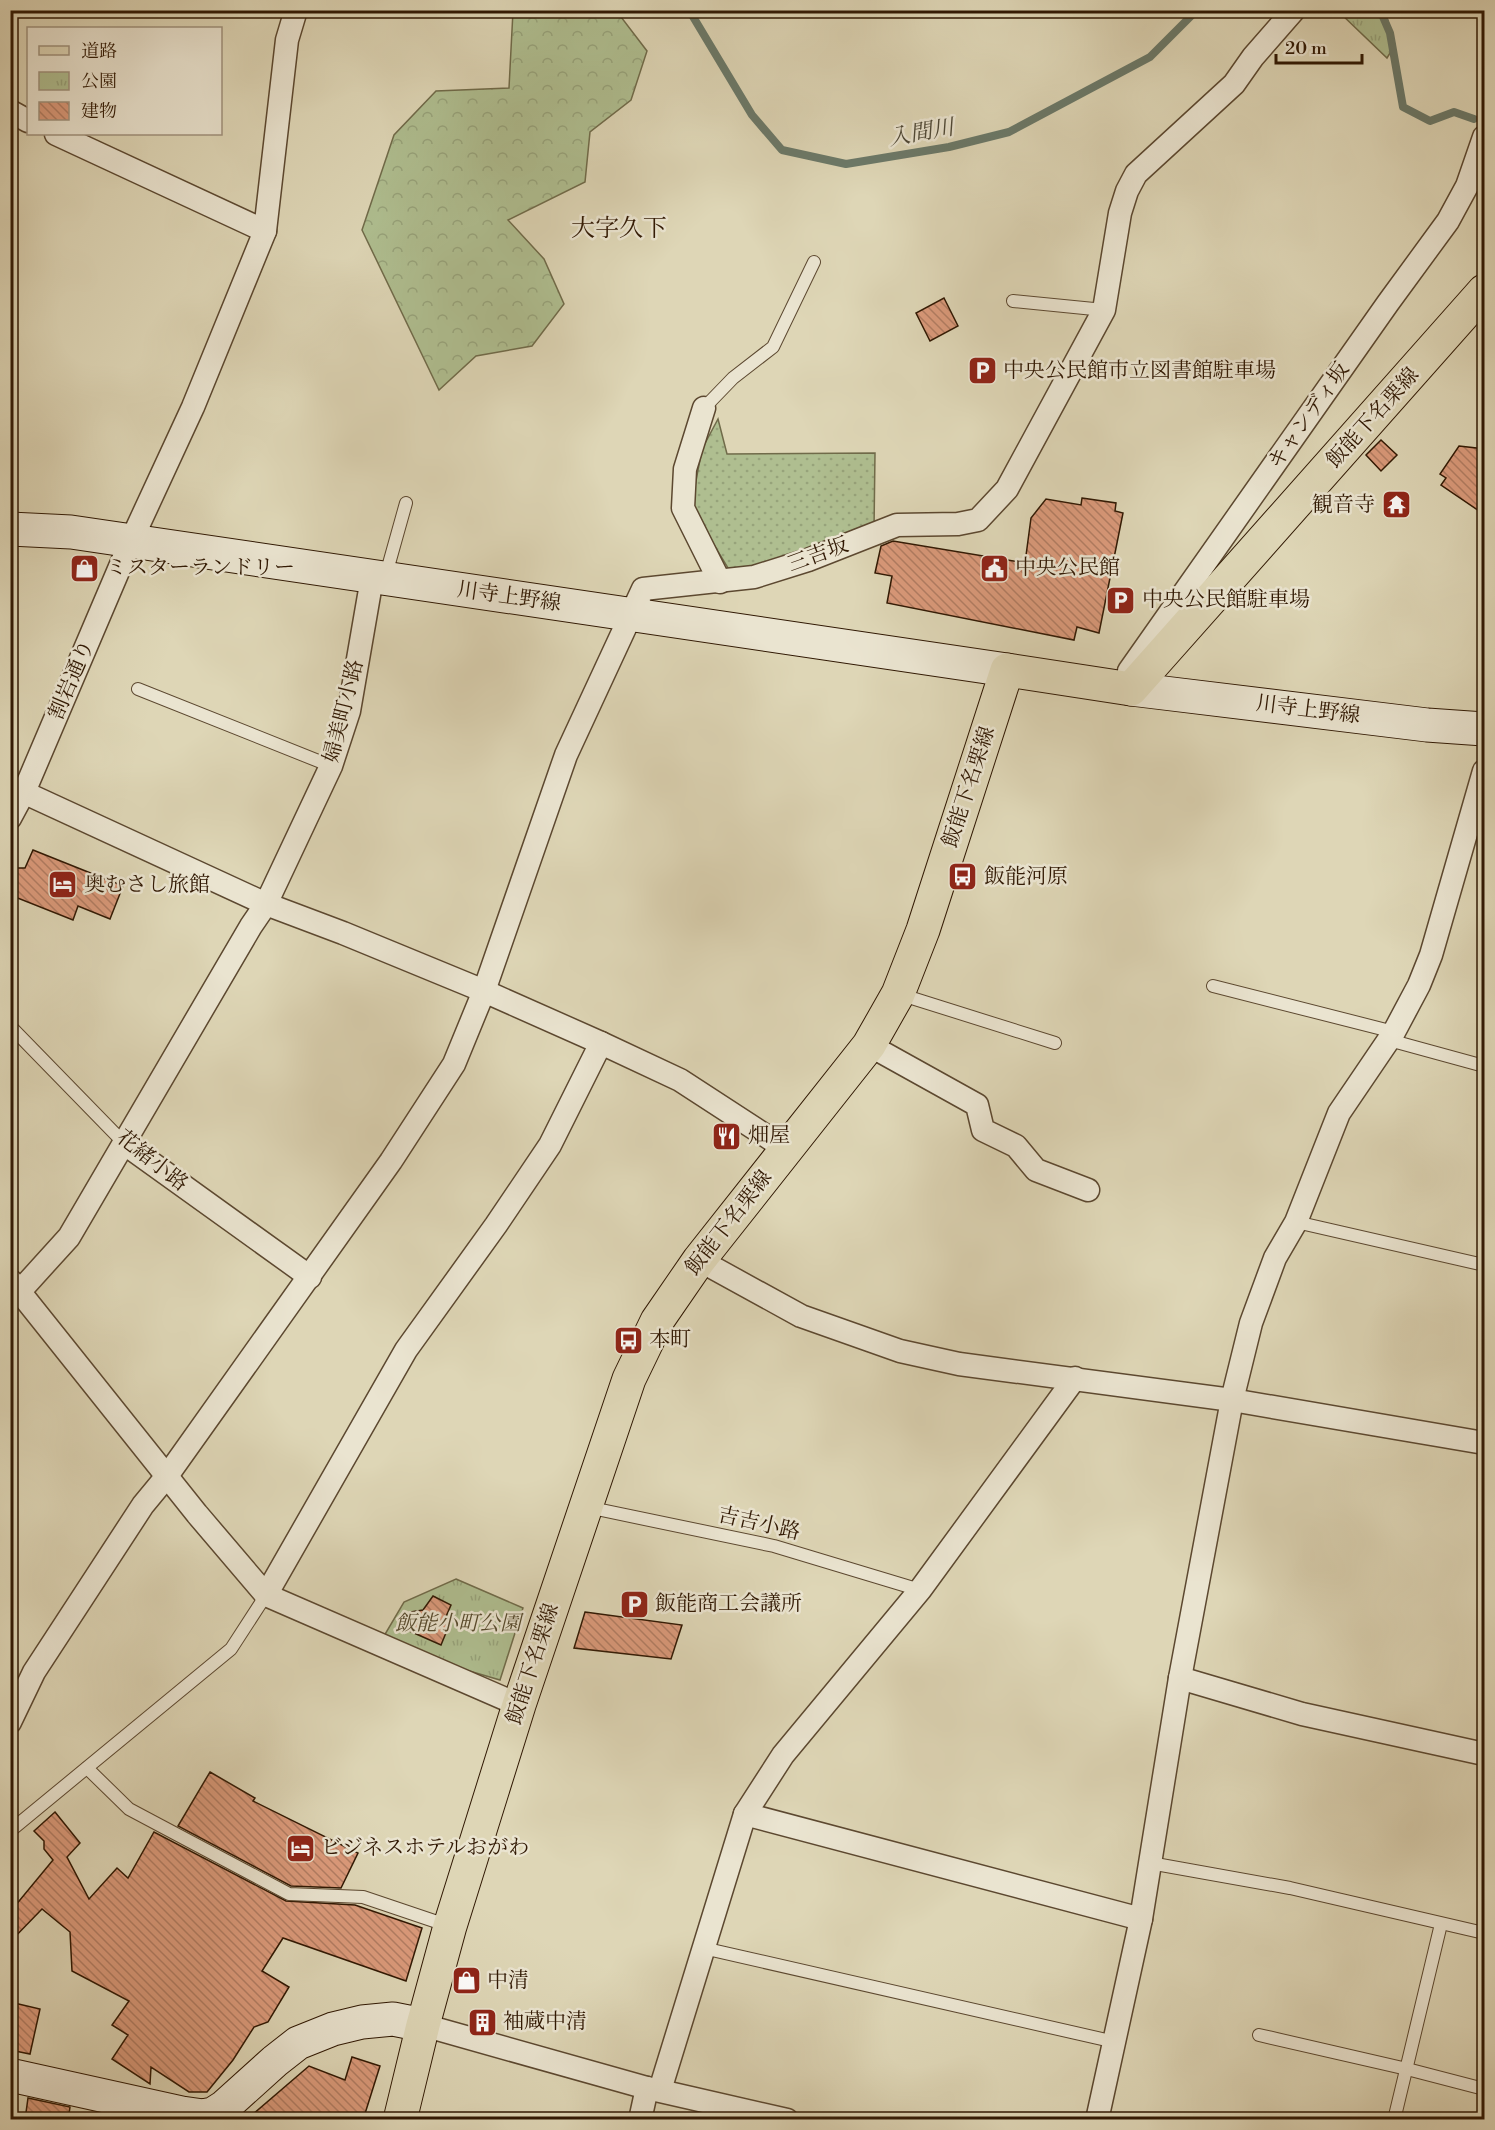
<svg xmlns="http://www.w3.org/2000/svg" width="1495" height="2130" font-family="'Libre Bodoni','Noto Serif JP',serif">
<defs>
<pattern id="grass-dots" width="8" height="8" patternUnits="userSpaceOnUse" patternTransform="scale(1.5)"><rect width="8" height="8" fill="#afbe90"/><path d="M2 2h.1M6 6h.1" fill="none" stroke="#97a37b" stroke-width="1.8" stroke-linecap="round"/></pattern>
<pattern id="forest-crowns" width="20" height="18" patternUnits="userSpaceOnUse" patternTransform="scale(1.5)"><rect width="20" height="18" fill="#afbe90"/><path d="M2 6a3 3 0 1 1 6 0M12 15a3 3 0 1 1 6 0" fill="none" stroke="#97a37b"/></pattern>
<pattern id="park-tufts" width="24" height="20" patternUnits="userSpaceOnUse" patternTransform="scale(1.5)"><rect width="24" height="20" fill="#afbe90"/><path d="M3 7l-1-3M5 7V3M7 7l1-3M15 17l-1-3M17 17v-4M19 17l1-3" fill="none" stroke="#97a37b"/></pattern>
<pattern id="building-back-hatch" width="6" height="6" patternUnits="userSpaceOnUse" patternTransform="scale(1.5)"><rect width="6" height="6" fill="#db9a7b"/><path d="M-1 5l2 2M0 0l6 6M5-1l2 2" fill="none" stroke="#b27d63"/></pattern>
</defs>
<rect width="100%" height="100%" fill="#ded6b6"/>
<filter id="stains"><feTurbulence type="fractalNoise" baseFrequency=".00333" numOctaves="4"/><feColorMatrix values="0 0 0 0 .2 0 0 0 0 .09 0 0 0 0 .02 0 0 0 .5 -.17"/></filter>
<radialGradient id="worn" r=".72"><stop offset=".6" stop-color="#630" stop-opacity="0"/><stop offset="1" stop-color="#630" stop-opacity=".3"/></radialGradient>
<path fill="url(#grass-dots)" stroke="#706b4a" stroke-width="1.5" d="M718 419 727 454 875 453 874 530 731 573 691 507 702 449Z"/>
<path fill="url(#forest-crowns)" stroke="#706b4a" stroke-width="1.5" d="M513 11H624L621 17 647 51 631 100 590 132 585 182 508 220 544 259 564 304 532 346 476 356 439 390 362 230 394 135 436 91 509 88Z"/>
<g fill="url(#park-tufts)" stroke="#706b4a" stroke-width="1.5">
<path d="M1338 11H1385L1395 45 1387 58Z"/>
<path d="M456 1579 523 1608 500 1680 442 1663 384 1636 404 1602Z"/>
</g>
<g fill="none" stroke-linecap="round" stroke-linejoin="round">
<g stroke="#6b7969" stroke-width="8">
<path d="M689 10 752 115 782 150 846 164 949 147 1009 132 1150 57 1197 10"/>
<path d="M1380 10 1390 33 1403 107 1430 121 1454 112 1474 119"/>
</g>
</g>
<g fill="url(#building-back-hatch)" stroke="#301803" stroke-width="1.5">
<path d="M944 298 958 326 930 341 916 313Z"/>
<path d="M1381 440 1397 455 1381 471 1366 455Z"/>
<path d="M1459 446 1485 449V515L1441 485 1446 478 1440 474Z"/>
<path d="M1082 498 1116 503 1115 511 1123 513 1099 633 1077 627 1074 640 887 603 892 576 875 573 881 546 893 541 1025 563 1031 518 1046 499 1081 505Z"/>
<path d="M33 850 123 886 110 919 78 906 73 920 10 895V868H25Z"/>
<path d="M433 1596 451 1605 444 1621 450 1623 441 1645 405 1629 411 1612 423 1610Z"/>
<path d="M585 1612 682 1625 671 1659 574 1648Z"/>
<path d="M210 1772 255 1798 253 1801 358 1853 341 1888 291 1886 178 1826Z"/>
<path d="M55 1812 80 1843 67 1857 89 1899 117 1868 128 1878 154 1832 286 1901 355 1905 422 1928 406 1981 283 1938 262 1971 289 1987 268 2022 254 2027 233 2060 207 2092H189L151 2067 150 2084 112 2059 128 2035 112 2025 129 2001 72 1971 70 1932 42 1909 10 1942V1912L53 1860 44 1849V1841L34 1831Z"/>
<path d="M10 2002 40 2009 30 2054 10 2050Z"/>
<path d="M352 2057 380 2066 363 2120H246L309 2066 345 2080Z"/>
<path d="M28 2098 70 2107 68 2120H25Z"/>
</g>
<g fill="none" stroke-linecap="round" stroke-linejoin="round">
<defs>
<g id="lane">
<path d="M1013 301 1104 310"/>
<path d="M704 408 733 378 773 347 814 262"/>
<path d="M385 578 406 503"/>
<path d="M138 689 331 766"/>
<path d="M1213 986 1394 1032"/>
<path d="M899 994 1055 1043"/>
<path d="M10 1026 125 1144"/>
<path d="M1389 1040 1484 1066"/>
<path d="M1296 1222 1484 1265"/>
<path d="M587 1507 774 1546 920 1590"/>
<path d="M87 1768 129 1809 289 1894 363 1897 449 1926"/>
<path d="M10 1831 231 1649 266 1595"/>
<path d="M1150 1863 1290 1888 1484 1933"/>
<path d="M703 1948 1115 2042"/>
<path d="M1259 2035 1407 2069 1484 2089"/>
<path d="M1394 2120 1441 1924"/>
</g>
<g id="street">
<path d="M10 111 28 121"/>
<path d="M56 134 265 231"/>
<path d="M704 408 685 469 683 508 720 582"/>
<path d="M1129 671 1388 303 1448 221 1467 186 1484 137"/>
<path d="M10 786 266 904 343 933 484 991 601 1043 680 1080 786 1149"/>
<path d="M10 818 24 792 131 541 193 407 265 231 287 40 296 10"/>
<path d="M869 1045 977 1105 983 1130 1016 1146 1036 1170 1088 1190"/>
<path d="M125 1144 310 1277"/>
<path d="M699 1260 801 1316 900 1351 959 1364 1232 1400 1484 1443"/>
<path d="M11 1281 197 1514 266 1595 519 1705"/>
<path d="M10 1297 20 1291 69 1237 251 926 266 904 331 766 349 711 372 578"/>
<path d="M266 1595 406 1350 496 1225 550 1145 601 1043"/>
<path d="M1180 1678 1302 1714 1484 1754"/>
<path d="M10 1722 34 1672 143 1505 167 1476 391 1161 454 1064 484 991 566 755 643 589 754 577 808 560 897 525 958 524 978 520 1007 489 1104 310 1120 213 1127 191 1136 174 1234 84 1253 57 1294 10"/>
<path d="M745 1814 1141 1919"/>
<path d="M423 2025 647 2088 787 2120"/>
<path d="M660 2090 745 1814 783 1755 920 1590 1075 1378"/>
<path d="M640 2120 647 2088"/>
<path d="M1097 2120 1141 1919 1180 1678 1232 1400 1251 1323 1275 1258 1296 1222 1339 1113 1394 1032 1419 985 1431 955 1484 771"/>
</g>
<g id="secondary">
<path d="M10 529 71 532 1007 670"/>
<path d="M1131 689 1427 725 1484 729"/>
<path d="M10 2075 182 2113 203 2116 213 2114 224 2107 275 2061 298 2043 333 2029 362 2022 393 2019 423 2025"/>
</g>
<path id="primary" d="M400 2120 423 2025 450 1926 519 1705 629 1379 657 1321 699 1260 869 1045 898 994 923 930 1007 670 1131 689 1484 291"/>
</defs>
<use href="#lane" stroke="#5c4830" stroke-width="14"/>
<use href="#street" stroke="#5c4830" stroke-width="25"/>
<use href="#secondary" stroke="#301803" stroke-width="35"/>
<use href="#primary" stroke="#301803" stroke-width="35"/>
<use href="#lane" stroke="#eae4d0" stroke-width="12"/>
<use href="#street" stroke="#eae4d0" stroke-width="22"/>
<use href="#secondary" stroke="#eae4d0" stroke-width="33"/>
<use href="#primary" stroke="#ded6b6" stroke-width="33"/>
</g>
<defs>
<symbol id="parking-square" viewBox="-11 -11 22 22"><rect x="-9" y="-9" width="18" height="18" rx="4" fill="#8f2418" stroke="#eae4d0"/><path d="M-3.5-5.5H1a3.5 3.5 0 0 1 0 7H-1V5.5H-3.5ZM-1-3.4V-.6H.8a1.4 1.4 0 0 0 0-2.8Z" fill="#fff"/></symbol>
<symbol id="temple-square" viewBox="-11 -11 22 22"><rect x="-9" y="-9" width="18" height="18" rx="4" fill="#8f2418" stroke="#eae4d0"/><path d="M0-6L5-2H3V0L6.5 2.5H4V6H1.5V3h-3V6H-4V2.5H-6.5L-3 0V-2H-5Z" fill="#fff"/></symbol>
<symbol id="shop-square" viewBox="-11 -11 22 22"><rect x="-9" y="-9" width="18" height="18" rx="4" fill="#8f2418" stroke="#eae4d0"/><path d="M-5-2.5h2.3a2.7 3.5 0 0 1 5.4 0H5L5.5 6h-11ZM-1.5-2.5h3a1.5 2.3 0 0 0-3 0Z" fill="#fff"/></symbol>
<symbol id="civic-square" viewBox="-11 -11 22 22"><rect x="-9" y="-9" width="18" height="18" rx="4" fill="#8f2418" stroke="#eae4d0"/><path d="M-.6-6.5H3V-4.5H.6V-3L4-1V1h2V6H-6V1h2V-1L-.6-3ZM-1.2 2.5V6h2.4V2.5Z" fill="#fff"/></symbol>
<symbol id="bus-square" viewBox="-11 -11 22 22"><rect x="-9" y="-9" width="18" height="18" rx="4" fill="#8f2418" stroke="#eae4d0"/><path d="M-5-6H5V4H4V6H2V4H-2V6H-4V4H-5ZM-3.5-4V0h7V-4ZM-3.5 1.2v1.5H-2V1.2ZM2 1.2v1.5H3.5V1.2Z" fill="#fff"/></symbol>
<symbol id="hotel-square" viewBox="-11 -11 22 22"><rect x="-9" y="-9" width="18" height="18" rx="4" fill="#8f2418" stroke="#eae4d0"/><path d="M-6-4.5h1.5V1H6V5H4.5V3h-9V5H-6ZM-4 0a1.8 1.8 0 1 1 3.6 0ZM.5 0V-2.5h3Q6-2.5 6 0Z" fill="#fff"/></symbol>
<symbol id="restaurant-square" viewBox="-11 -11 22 22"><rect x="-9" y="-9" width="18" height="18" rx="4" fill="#8f2418" stroke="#eae4d0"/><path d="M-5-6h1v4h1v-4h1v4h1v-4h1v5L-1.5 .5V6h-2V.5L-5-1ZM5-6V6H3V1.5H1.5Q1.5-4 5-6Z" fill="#fff"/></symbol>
<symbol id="building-square" viewBox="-11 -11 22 22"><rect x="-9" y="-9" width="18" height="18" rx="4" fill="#8f2418" stroke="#eae4d0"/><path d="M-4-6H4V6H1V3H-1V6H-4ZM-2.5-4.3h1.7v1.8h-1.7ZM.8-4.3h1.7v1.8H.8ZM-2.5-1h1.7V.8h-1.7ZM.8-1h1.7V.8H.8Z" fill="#fff"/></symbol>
</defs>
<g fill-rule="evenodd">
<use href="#parking-square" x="966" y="354" width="33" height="33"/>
<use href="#temple-square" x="1380" y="488" width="33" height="33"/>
<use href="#shop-square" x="68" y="552" width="33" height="33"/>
<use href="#civic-square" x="978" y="552" width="33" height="33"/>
<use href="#parking-square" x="1104" y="584" width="33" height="33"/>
<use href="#bus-square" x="946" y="860" width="33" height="33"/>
<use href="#hotel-square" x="46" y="868" width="33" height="33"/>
<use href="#restaurant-square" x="710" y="1120" width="33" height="33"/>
<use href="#bus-square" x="612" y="1324" width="33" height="33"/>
<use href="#parking-square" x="618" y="1588" width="33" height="33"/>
<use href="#hotel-square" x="284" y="1832" width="33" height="33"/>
<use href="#shop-square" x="450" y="1964" width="33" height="33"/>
<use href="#building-square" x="466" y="2006" width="33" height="33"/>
</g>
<g text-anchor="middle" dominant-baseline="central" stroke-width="5" stroke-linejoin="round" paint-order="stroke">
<g font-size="21" fill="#301803" stroke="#eae4d0" text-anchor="start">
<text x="1003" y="371">中央公民館市立図書館駐車場</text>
<text x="1375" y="505" text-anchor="end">観音寺</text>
<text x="106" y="568">ミスターランドリー</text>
<text x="1015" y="568">中央公民館</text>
<text x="1142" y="600">中央公民館駐車場</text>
<text x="984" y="877">飯能河原</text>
<text x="84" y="885">奥むさし旅館</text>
<text x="748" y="1136">畑屋</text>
<text x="649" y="1340">本町</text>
<text x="655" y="1604">飯能商工会議所</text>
<text x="321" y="1848">ビジネスホテルおがわ</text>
<text x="487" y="1981">中清</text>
<text x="503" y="2022">袖蔵中清</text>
</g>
<g font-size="21" fill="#301803" stroke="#eae4d0">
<text transform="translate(1309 416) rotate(-55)">キャンディ坂</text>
<text transform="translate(1373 418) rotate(-48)">飯能下名栗線</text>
<text transform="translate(818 555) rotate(-20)">三吉坂</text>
<text transform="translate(509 597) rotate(8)">川寺上野線</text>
<text transform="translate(72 680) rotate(-67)">割岩通り</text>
<text transform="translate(1308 710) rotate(7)">川寺上野線</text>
<text transform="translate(344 711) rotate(-76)">婦美町小路</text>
<text transform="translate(969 787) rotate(-72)">飯能下名栗線</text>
<text transform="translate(152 1161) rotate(38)">花緒小路</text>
<text transform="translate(729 1223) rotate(-52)">飯能下名栗線</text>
<text transform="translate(759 1524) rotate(13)">吉吉小路</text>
<text transform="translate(533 1664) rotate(-72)">飯能下名栗線</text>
</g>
<g font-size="21" font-style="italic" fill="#564a2d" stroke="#eae4d0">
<text x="458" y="1624">飯能小町公園</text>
</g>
<g font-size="22" font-style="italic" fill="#4e4836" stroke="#eae4d0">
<text transform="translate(921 133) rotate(-10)">入間川</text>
</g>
<g font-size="24" fill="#301803" stroke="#eae4d0">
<text x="619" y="229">大字久下</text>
</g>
</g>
<rect width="1495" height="2130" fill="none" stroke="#ded6b6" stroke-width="36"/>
<rect x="12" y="12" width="1471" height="2106" fill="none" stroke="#301803" stroke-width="3"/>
<rect x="18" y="18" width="1459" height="2094" fill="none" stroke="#301803" stroke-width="1.5"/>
<rect x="27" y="27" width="195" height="108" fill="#eae4d0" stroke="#a0927e" stroke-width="1.5"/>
<rect x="39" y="46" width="30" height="9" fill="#ded6b6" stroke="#a0927e" stroke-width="1.5"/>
<text x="81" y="57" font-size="18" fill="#301803">道路</text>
<rect x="39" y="72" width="30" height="18" fill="url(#park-tufts)" stroke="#a0927e" stroke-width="1.5"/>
<text x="81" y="87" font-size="18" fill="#301803">公園</text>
<rect x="39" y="102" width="30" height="18" fill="url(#building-back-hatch)" stroke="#a0927e" stroke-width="1.5"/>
<text x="81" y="117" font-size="18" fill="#301803">建物</text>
<path d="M1276 54v9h86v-9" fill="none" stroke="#301803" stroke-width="3"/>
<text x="1285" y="54" font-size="18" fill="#301803" stroke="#eae4d0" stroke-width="4.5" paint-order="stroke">20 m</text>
<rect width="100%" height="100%" filter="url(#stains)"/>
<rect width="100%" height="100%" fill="url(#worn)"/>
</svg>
